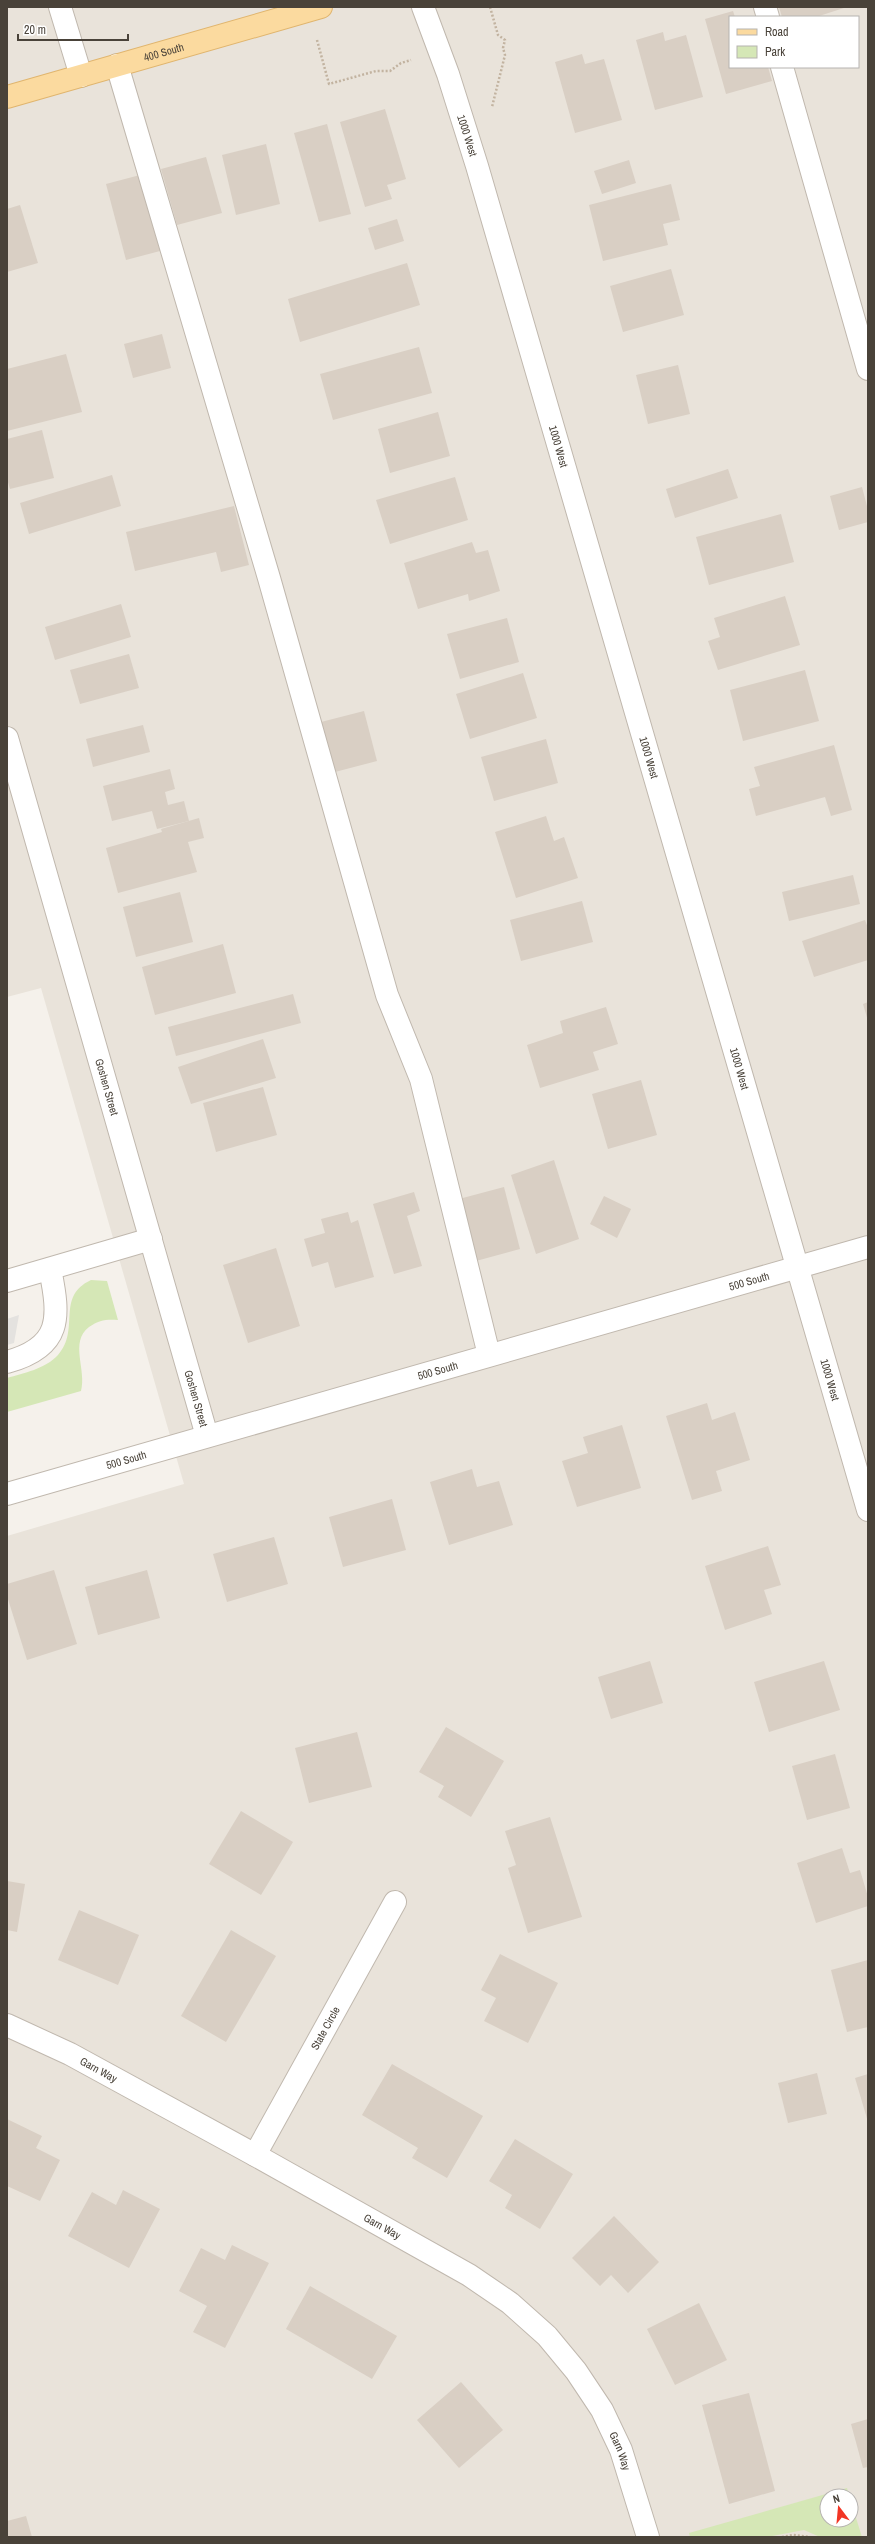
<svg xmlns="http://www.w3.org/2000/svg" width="875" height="2544" font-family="'Archivo Narrow',sans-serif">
<rect width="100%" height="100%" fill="#f5f1eb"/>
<path fill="#e9e3da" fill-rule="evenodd" d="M7 7H868V2537H7V1536L184 1484 41 988 7 997ZM730 17H858V67H730ZM827 2496H851V2520H827Z"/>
<g fill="#d5e7b6">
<path d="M91 1280 107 1281 118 1320C107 1319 99 1320 89 1327 69 1342 87 1370 81 1391L7 1412V1378C24 1373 45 1369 58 1355 81 1329 55 1297 91 1280Z"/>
<path d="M847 2488 849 2496H827V2520H851V2502L862 2537H820L804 2530 767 2537H690L689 2533Z"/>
</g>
<path fill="#e4e2df" d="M19 1315 14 1343 7 1345V1319Z"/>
<g fill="#d9cfc4">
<path d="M779 7H847L816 17H782Z"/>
<path d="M733 11 735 17H730V67H768L772 81 726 94 705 19Z"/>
<path d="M663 32 665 41 686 35 703 97 655 110 636 40Z"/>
<path d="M582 54 585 64 604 59 622 120 575 133 555 62Z"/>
<path d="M385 109 406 179 387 185 392 199 365 207 340 122Z"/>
<path d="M327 124 351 214 319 222 294 133Z"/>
<path d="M266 144 280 204 236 215 222 155Z"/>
<path d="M206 157 222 213 177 225 161 169Z"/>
<path d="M629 160 636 183 602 194 594 171Z"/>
<path d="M140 175 160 251 126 260 106 184Z"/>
<path d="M671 184 680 220 663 224 668 245 603 261 589 205Z"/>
<path d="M20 205 38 263 7 272V209Z"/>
<path d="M397 219 404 241 375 250 368 228Z"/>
<path d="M407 263 420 305 300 342 288 299Z"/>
<path d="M671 269 684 315 623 332 610 286Z"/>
<path d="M162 334 171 368 133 378 124 344Z"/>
<path d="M419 347 432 393 333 420 320 374Z"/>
<path d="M66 354 82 412 7 431V369Z"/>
<path d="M678 365 690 414 648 424 636 375Z"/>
<path d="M438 412 450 456 390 473 378 429Z"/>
<path d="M42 430 54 478 10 489 7 479V439Z"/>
<path d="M728 469 738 498 675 518 666 489Z"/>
<path d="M112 475 121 506 29 534 20 503Z"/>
<path d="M455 477 468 520 390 544 376 500Z"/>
<path d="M862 487 868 510V522L839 530 830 496Z"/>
<path d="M234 506 249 565 221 572 216 552 135 571 126 532Z"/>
<path d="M781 514 794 562 709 585 696 537Z"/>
<path d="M472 542 476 553 488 550 500 591 469 601 468 594 418 609 404 563Z"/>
<path d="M785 596 800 645 718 670 708 641 720 637 714 618Z"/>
<path d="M121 604 131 637 55 660 45 627Z"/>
<path d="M507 618 519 662 460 679 447 634Z"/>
<path d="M129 654 139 688 80 704 70 670Z"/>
<path d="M805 670 819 721 743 741 730 690Z"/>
<path d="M523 673 537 718 470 739 456 694Z"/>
<path d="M364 711 377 761 335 772 321 722Z"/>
<path d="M143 725 150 752 93 767 86 739Z"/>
<path d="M546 739 558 783 494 801 481 757Z"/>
<path d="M834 745 852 810 831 816 825 797 756 816 749 789 760 786 754 767Z"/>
<path d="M170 769 175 789 165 792 168 805 184 801 189 821 157 829 152 811 112 821 103 786Z"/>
<path d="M546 816 554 841 564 837 578 878 516 898 495 832Z"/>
<path d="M199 818 204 838 188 842 197 872 118 893 106 848 162 832 161 829Z"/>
<path d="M853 875 860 904 789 921 782 892Z"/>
<path d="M180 892 193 942 136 957 123 907Z"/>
<path d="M582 901 593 942 521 961 510 920Z"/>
<path d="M865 920 868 928V960L814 977 802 941Z"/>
<path d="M223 944 236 993 155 1015 142 967Z"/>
<path d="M293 994 301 1023 176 1056 168 1027Z"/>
<path d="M868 1002V1021L863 1004Z"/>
<path d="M606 1007 618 1044 593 1052 599 1070 540 1088 527 1045 563 1033 560 1021Z"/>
<path d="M263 1039 276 1078 191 1104 178 1067Z"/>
<path d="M641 1080 657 1135 608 1149 592 1094Z"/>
<path d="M263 1087 277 1135 216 1152 203 1103Z"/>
<path d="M554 1160 579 1239 536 1254 511 1175Z"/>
<path d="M504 1187 520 1249 476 1261 459 1199Z"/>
<path d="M414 1192 420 1211 407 1216 422 1266 394 1274 373 1204Z"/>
<path d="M604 1196 631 1209 617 1238 590 1224Z"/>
<path d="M348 1212 351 1223 358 1220 374 1277 335 1288 328 1262 312 1267 304 1239 325 1233 321 1219Z"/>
<path d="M276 1248 300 1326 248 1343 223 1265Z"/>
<path d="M707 1403 712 1420 735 1412 750 1460 716 1471 722 1491 692 1500 666 1416Z"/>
<path d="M622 1425 641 1488 577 1507 562 1461 588 1453 583 1437Z"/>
<path d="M472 1469 477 1487 499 1481 513 1525 449 1545 430 1482Z"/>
<path d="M392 1499 406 1550 343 1567 329 1517Z"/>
<path d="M274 1537 288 1584 227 1602 213 1554Z"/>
<path d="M768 1546 781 1585 764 1590 772 1614 725 1630 705 1566Z"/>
<path d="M54 1570 77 1644 27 1660 7 1596V1584Z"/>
<path d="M147 1570 160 1618 98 1635 85 1587Z"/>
<path d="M650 1661 663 1703 611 1719 598 1677Z"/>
<path d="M824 1661 840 1710 769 1732 754 1682Z"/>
<path d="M446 1727 504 1761 471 1817 438 1797 444 1786 419 1772Z"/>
<path d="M357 1732 372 1787 309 1803 295 1748Z"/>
<path d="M835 1754 850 1808 807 1820 792 1766Z"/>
<path d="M241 1811 293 1842 261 1895 209 1864Z"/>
<path d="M550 1817 582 1917 528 1933 508 1868 516 1865 505 1831Z"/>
<path d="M842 1848 850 1873 860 1870 868 1897V1906L816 1923 797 1863Z"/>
<path d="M7 1881 25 1884 17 1932 7 1930Z"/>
<path d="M79 1910 139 1935 118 1985 58 1960Z"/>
<path d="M231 1930 276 1956 226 2042 181 2016Z"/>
<path d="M500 1954 558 1983 528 2043 484 2021 496 1998 481 1990Z"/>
<path d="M868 1960V2027L847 2032 831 1970Z"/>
<path d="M392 2064 483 2116 447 2178 412 2158 418 2148 362 2115Z"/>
<path d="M817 2073 827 2114 788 2123 778 2083Z"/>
<path d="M868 2074V2122L855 2078Z"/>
<path d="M7 2119 42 2136 36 2148 60 2160 40 2201 7 2186Z"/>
<path d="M515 2139 573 2174 540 2229 505 2208 512 2195 489 2181Z"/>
<path d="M123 2190 160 2209 129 2268 68 2236 92 2192 116 2205Z"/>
<path d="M614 2216 659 2262 628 2293 611 2275 600 2286 572 2258Z"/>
<path d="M232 2245 269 2263 225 2348 193 2332 207 2306 179 2291 201 2248 225 2260Z"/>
<path d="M310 2286 397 2336 372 2379 286 2329Z"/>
<path d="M699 2303 727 2360 675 2385 647 2329Z"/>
<path d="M461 2382 503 2430 459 2468 417 2420Z"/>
<path d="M749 2393 775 2491 729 2504 702 2405Z"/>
<path d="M868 2419V2467L863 2468 851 2424Z"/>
<path d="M26 2516 32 2537H7V2521Z"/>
</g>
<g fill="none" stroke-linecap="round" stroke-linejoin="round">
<defs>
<g id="minor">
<path d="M60 7 81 76"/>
<path id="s1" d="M423 7 448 74 477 166 868 1510"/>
<path d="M765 7 768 17"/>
<path d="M117 65 269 578 387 995 421 1079 489 1355"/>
<path d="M782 67 868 369"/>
<path id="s2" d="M7 738 207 1436"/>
<path d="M7 1281 151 1239"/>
<path d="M7 1362C62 1347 60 1318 50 1269"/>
<path id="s3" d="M7 1494 868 1247"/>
<path id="s4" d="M7 2025 70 2054 255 2155 469 2275 510 2303 547 2336 576 2371 602 2410 621 2450 648 2537"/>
<path id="s5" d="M255 2155 395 1902"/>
</g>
<g id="major">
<path id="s6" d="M7 97 321 7"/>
</g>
</defs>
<use href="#minor" stroke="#c0b8ae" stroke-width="24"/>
<use href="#major" stroke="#e0b56e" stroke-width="24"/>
<g stroke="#c2b3a0" stroke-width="2.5" stroke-dasharray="2 2" stroke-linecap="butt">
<path d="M490 7 498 35 505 40 503 48 505 55 492 107"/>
<path d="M317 40 329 84 376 71H390L401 63 411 60"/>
<path d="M782 2537 793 2535 810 2537"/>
</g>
<use href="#minor" stroke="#fff" stroke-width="22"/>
<use href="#major" stroke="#fbda9f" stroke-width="22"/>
</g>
<g text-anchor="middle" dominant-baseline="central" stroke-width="4" stroke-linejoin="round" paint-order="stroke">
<g font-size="11" fill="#494239" stroke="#fff">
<text stroke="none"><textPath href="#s6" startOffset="163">400 South</textPath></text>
<text stroke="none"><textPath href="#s1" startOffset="136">1000 West</textPath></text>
<text stroke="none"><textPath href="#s1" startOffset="460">1000 West</textPath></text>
<text stroke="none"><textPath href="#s1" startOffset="784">1000 West</textPath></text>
<text stroke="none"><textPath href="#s1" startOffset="1108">1000 West</textPath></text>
<text stroke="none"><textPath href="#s2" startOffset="363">Goshen Street</textPath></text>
<text stroke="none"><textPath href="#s3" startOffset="772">500 South</textPath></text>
<text stroke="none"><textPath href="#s3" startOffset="448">500 South</textPath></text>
<text stroke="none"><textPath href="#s1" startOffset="1432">1000 West</textPath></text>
<text stroke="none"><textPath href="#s2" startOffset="687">Goshen Street</textPath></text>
<text stroke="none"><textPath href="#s3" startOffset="124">500 South</textPath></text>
<text stroke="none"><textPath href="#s5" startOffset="145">State Circle</textPath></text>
<text stroke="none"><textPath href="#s4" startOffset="102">Garn Way</textPath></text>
<text stroke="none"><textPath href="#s4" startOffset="426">Garn Way</textPath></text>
<text stroke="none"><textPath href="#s4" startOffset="762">Garn Way</textPath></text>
</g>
</g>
<rect width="875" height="2544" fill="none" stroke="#494239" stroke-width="16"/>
<rect x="729" y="16" width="130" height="52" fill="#ffffff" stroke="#b6b3b0"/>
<rect x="737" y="29" width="20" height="6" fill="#fbda9f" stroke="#b6b3b0"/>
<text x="765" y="36" font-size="12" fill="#494239">Road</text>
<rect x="737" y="46" width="20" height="12" fill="#d5e7b6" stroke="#b6b3b0"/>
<text x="765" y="56" font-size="12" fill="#494239">Park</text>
<g transform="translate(839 2508) rotate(344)"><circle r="19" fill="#ffffff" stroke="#b6b3b0"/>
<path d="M0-3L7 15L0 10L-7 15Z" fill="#f23525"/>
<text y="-6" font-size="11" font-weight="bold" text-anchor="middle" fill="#494239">N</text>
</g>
<path d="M18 34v6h110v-6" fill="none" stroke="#494239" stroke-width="2"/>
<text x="24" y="34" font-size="12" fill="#494239" stroke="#ffffff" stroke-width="3" paint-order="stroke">20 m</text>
</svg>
